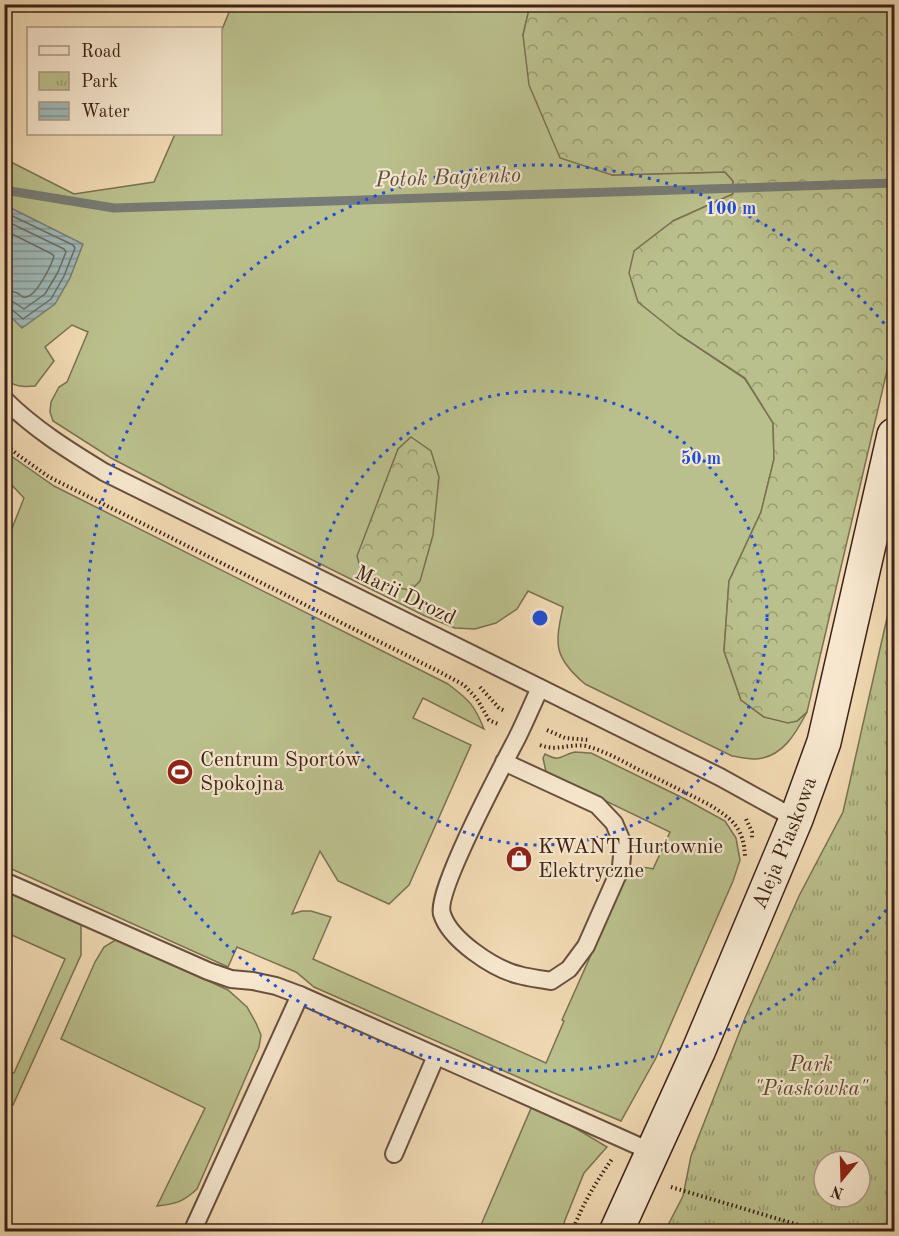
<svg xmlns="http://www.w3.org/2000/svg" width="899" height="1236" font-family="'Old Standard TT',serif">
<defs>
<pattern id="forest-crowns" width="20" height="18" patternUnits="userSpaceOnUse" patternTransform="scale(1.5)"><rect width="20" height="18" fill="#bac08d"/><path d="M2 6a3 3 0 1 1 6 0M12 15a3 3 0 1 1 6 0" fill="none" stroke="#989c72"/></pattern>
<pattern id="park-tufts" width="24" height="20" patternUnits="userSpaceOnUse" patternTransform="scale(1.5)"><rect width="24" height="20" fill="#bac08d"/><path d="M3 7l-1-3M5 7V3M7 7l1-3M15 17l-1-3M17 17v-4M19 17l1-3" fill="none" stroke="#989c72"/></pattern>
<pattern id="water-rules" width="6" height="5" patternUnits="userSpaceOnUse" patternTransform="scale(1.5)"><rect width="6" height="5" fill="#9eb8b6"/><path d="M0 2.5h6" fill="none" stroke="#829593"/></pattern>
</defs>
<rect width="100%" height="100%" fill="#f1dab4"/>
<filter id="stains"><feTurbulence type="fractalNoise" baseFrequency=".00333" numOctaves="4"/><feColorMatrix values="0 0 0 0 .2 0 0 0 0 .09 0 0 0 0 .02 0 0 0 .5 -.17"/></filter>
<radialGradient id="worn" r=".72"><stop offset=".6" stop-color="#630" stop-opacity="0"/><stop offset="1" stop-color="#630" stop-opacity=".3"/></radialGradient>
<g fill="#bac08d" stroke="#7b7152" stroke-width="1.5">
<path d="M232 5H530L523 35 612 175 725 172 733 181V194L673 221 678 334 745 379 773 423 774 459 761 512 729 581 724 651 741 700 764 717 797 721 807 712C796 733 783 757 756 759 748 759 739 757 732 756L585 684C553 657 555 644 563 607L528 591 517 609 496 623 475 629 455 628 425 616 178 493 111 458 53 421 50 412 51 402 59 387 67 382 88 332 72 325 45 347 54 361 35 386C23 387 13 387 5 378V159L74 194 154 182 175 134H220L221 32Z"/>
<path d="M4 451 54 486 448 684C469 700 474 704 484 729L423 698 413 718 471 745 409 885 389 904 338 881 320 851 292 914 302 911H311L331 917 313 959 546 1063 564 1021 562 1020 623 883C633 872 637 864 653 869L670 832 546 772 543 758 545 754C562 763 560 755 575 752 580 752 586 753 591 753L685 799 725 821 736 838 740 860 733 881 656 1058 621 1121 554 1093 314 987 296 972 237 947 228 967 5 866V546L24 498 5 478Z"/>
<path d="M5 889 81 923V955L13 1105 5 1101 4 1072 14 1073 65 959 5 932Z"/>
<path d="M117 939 228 990 247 1007 256 1023 261 1035 259 1047 197 1189C183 1202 176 1204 157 1206L205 1108 61 1039 95 962 104 947Z"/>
<path d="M532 1106 547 1111 607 1147 584 1173 565 1220 562 1231 478 1232Z"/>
</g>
<g fill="url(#forest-crowns)" stroke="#7b7152" stroke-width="1.5">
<path d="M530 5H894V341L807 712 797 721 788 723 764 717 741 700 724 651 729 581 761 512 774 459 773 423 745 378 678 334 638 302 629 273 634 251 673 221 733 194V181L725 172 612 175 560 158 529 85 523 35Z"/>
<path d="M411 437 431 451 439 477 433 535 420 581 411 590 391 587 361 571 357 556 398 449Z"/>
</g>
<path fill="url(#park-tufts)" stroke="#7b7152" stroke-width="1.5" fill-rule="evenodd" d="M894 587V1231H665L683 1196 691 1156 745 1018 799 896 843 812ZM824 1161H860V1197H824Z"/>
<path fill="url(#water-rules)" stroke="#777c76" stroke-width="1.5" d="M5 205 83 244 70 278 55 304 22 328 5 311Z"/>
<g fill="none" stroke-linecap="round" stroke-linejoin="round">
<g stroke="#6d6d66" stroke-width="1.5">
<path d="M4 212 73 245 75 248 64 276 51 299 23 319 10 308 4 307"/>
<path d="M4 220 64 249 66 252 58 272 45 294 24 309 12 301 4 299"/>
<path d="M4 230 52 254 54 256C51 266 35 300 23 297 21 296 20 295 19 294 14 291 10 291 4 290"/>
</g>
<path stroke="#777c76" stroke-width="9" d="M4 190 114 208 894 183"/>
<defs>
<g id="lane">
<path d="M4 399C34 429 68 450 104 472L720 777 796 819"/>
<path d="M504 762 597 805 614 823 623 844 621 867 586 946 569 969 551 981C541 979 529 978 519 975 494 969 450 940 442 914 435 892 503 765 517 738 525 722 532 705 540 688"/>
<path d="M4 881 208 971 231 979 253 981 276 986 300 995 652 1152"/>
<path d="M394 1154 436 1056"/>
<path d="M192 1232 300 995"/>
</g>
<g id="secondary">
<path id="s1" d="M616 1232 698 1052 796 819 824 742 894 435"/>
</g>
</defs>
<use href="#lane" stroke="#69503e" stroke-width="20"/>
<use href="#secondary" stroke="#3c2216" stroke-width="36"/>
<g stroke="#3c2216" stroke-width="4" stroke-dasharray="1.5 3" stroke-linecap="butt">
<path d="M4 443 18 455 49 477 436 670 464 685 477 699 489 720 498 724"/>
<path d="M480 687 499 708 505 711"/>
<path d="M547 730 565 738 589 740"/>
<path d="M540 745C558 752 569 743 586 746 604 751 621 760 637 769 661 780 684 792 708 804 731 818 744 827 745 857"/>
<path d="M746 819 752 832V838"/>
<path d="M671 1187 822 1232"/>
<path d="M572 1232C582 1205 596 1182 612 1159"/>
</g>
<use href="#lane" stroke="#f6e7ce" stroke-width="16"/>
<use href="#secondary" stroke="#f6e7ce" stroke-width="33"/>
</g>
<g fill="none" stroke="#1d4ed8" stroke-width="3" stroke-dasharray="3 6">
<circle cx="540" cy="618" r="227"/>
<path d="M892 903A453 453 0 1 1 892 333"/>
</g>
<defs>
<symbol id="stadium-disc" viewBox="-11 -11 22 22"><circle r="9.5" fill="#8f2418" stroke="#f6e7ce"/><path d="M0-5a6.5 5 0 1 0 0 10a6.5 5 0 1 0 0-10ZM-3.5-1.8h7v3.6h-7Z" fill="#fff"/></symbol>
<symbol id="shop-disc" viewBox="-11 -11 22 22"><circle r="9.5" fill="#8f2418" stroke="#f6e7ce"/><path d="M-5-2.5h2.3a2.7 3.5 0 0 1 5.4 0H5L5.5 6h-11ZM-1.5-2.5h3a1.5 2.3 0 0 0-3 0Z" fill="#fff"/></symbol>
</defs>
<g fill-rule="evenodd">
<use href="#stadium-disc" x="165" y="757" width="30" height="30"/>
<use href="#shop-disc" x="504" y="844" width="30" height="30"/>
</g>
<g text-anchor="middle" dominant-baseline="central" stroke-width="4.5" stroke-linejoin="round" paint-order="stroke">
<g font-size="21" fill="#3c2216" stroke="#f6e7ce">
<text transform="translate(405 596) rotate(26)">Marii Drozd</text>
<text stroke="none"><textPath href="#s1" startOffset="424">Aleja Piaskowa</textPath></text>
</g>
<g font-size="21" fill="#3c2216" stroke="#f6e7ce" text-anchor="start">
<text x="200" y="760">Centrum Sportów<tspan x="200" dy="24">Spokojna</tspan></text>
<text x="538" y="847">KWANT Hurtownie<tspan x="538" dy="24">Elektryczne</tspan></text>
</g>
<g font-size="21" font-style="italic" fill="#5c4a34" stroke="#f6e7ce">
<text x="811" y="1065">Park<tspan x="811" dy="24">"Piaskówka"</tspan></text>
</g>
<g font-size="22" font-style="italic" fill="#594f46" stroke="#f6e7ce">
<text transform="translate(448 178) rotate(-2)">Potok Bagienko</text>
</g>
</g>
<circle cx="540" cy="618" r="9" fill="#1d4ed8" stroke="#f6e7ce" stroke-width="3"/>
<g font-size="18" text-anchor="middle" font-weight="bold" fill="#1d4ed8" stroke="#f6e7ce" stroke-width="4.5" stroke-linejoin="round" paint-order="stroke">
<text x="731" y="214">100 m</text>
<text x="701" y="464">50 m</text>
</g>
<rect width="899" height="1236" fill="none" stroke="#f1dab4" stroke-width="24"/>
<rect x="6" y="6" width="887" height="1224" fill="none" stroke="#3c2216" stroke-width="3"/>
<rect x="12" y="12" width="875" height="1212" fill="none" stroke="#3c2216" stroke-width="1.5"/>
<rect x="27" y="27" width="195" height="108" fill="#f6e7ce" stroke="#ac9884" stroke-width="1.5"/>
<rect x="39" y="46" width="30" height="9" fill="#f6e7ce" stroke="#ac9884" stroke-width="1.5"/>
<text x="81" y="57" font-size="18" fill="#3c2216">Road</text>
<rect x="39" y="72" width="30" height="18" fill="url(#park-tufts)" stroke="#ac9884" stroke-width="1.5"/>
<text x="81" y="87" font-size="18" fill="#3c2216">Park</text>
<rect x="39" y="102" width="30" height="18" fill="url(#water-rules)" stroke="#ac9884" stroke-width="1.5"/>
<text x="81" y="117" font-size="18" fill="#3c2216">Water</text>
<g transform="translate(842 1179) rotate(199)"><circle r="28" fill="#f6e7ce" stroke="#ac9884" stroke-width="1.5"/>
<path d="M0-4.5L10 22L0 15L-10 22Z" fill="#8f2418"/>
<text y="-9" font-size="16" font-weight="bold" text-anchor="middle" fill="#3c2216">N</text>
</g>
<rect width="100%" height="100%" filter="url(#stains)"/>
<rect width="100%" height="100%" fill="url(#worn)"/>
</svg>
